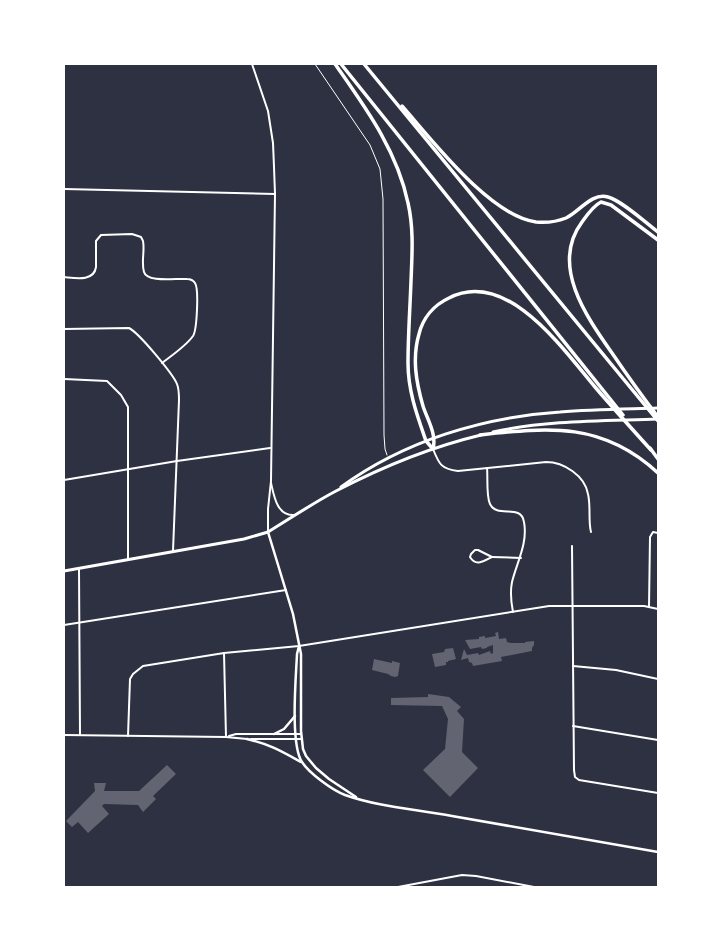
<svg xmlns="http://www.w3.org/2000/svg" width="722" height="951" font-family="Lato,sans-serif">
<rect width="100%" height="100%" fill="#2d3142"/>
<g fill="#626471">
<path d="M498 632 499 639 506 638 507 642 511 643H525V642L534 641V645L532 648V651L501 657 502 661 473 666 472 663 469 662 468 658 461 660 464 649 467 655 478 653 479 655 490 651 491 654 493 653V645L487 647V648L482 649 481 647 470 649 465 640 479 639V637L485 636V638L496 636 495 633Z"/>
<path d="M453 648 456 659 448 661V662H446V665L435 667 432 654 444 652 445 649Z"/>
<path d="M374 659 392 663V661L400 663 398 676 395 677 391 676 388 674 372 670Z"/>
<path d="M428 694 449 697 461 707 457 711 464 719 462 752 478 768 450 797 423 770 445 749 448 719 442 706 391 705V698L428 697Z"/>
<path d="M167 765 176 774 153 796 156 799 143 812 138 805 104 804 102 806 109 814 88 833 78 822 72 827 66 821 95 791 94 783H106L104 791H139Z"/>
</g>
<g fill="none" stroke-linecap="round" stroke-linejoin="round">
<path stroke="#fff" stroke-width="1" d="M315 64 370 145 380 169 383 199 384 435 385 449 387 455"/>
<g stroke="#fff" stroke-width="2">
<path d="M252 64 268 111 273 143 274 167 275 194 271 481 268 509V531"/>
<path d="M64 189 275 194"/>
<path d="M64 277C75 278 94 282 96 267V241L101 235 132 234 141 237 143 241C145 251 141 262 144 272 147 283 177 278 187 279 191 279 193 280 195 283 199 289 197 330 193 336 186 346 171 356 162 363"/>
<path d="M64 329 129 328C139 333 173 374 177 384 179 389 179 394 179 400L173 551"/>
<path d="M64 379 107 381 121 395 128 407V560"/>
<path d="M433 449C439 464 441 469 458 471L546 462C564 462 585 476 588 494 591 507 588 520 591 532"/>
<path d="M487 468C488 477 486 496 490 504 497 519 521 503 524 522 528 543 517 562 512 582 510 592 511 602 513 612"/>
<path d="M64 480 177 461 270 448"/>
<path d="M271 483C274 496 277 516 294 515"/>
<path d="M572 546 574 770 575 777 579 780 658 793"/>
<path d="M475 550H478L492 557C484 561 476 567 470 557L471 554Z"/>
<path d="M492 557 521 558"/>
<path d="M79 569 80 735"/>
<path d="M649 607 650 537 653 532 658 533"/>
<path d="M64 625 286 590"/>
<path d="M224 653 226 737"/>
<path d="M573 666 616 670 658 679"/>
<path d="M573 726 658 740"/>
<path d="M64 735 226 737 247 739"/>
<path d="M128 736 130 679 133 674 143 666 224 653 299 646 549 606H644L658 609"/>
<path d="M229 736 236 734H301"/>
<path d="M251 739H301"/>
<path d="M398 887 462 875 476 876 534 887"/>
</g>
<g stroke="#fff" stroke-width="2.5">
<path d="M268 532 293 614 301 654V731L303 749 306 756 316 768 329 779 356 797"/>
<path d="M299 646 297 654C296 677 290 744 302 762 309 773 332 790 345 795 379 807 416 809 452 816 520 828 589 840 658 852"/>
<path d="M274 734 284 729 295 716"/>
<path d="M247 739C269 744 281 751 301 762"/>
</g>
<g stroke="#fff" stroke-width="3">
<path d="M493 432C547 420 603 421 658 419"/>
<path d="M341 487C404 441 483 417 560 412 593 409 626 409 658 408"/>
<path d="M64 571 244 539 268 532C291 518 313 503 336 491 382 467 431 447 481 435"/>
</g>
<g stroke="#fff" stroke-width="3.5">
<path d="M335 64C365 107 397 150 408 203 414 229 412 255 411 281 410 309 408 336 408 363 408 391 417 415 426 441L433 449C437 434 427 419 423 406 416 382 412 358 419 334 423 318 434 305 449 298 507 268 563 349 595 387 613 408 632 429 651 450"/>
<path d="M341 64 623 415"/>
<path d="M364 64 658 421"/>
<path d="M402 106C432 140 490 216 536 222 546 223 556 222 566 218 579 212 592 192 608 197 622 201 645 222 658 232"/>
<path d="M658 240 611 205 601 202C593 206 587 215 582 222 550 265 586 316 612 353 627 375 642 396 658 417"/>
<path d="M480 435C550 427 603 422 658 473"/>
<path d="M650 448 658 459"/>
</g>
</g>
<rect width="722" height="951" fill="none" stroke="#ffffff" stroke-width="130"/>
</svg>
